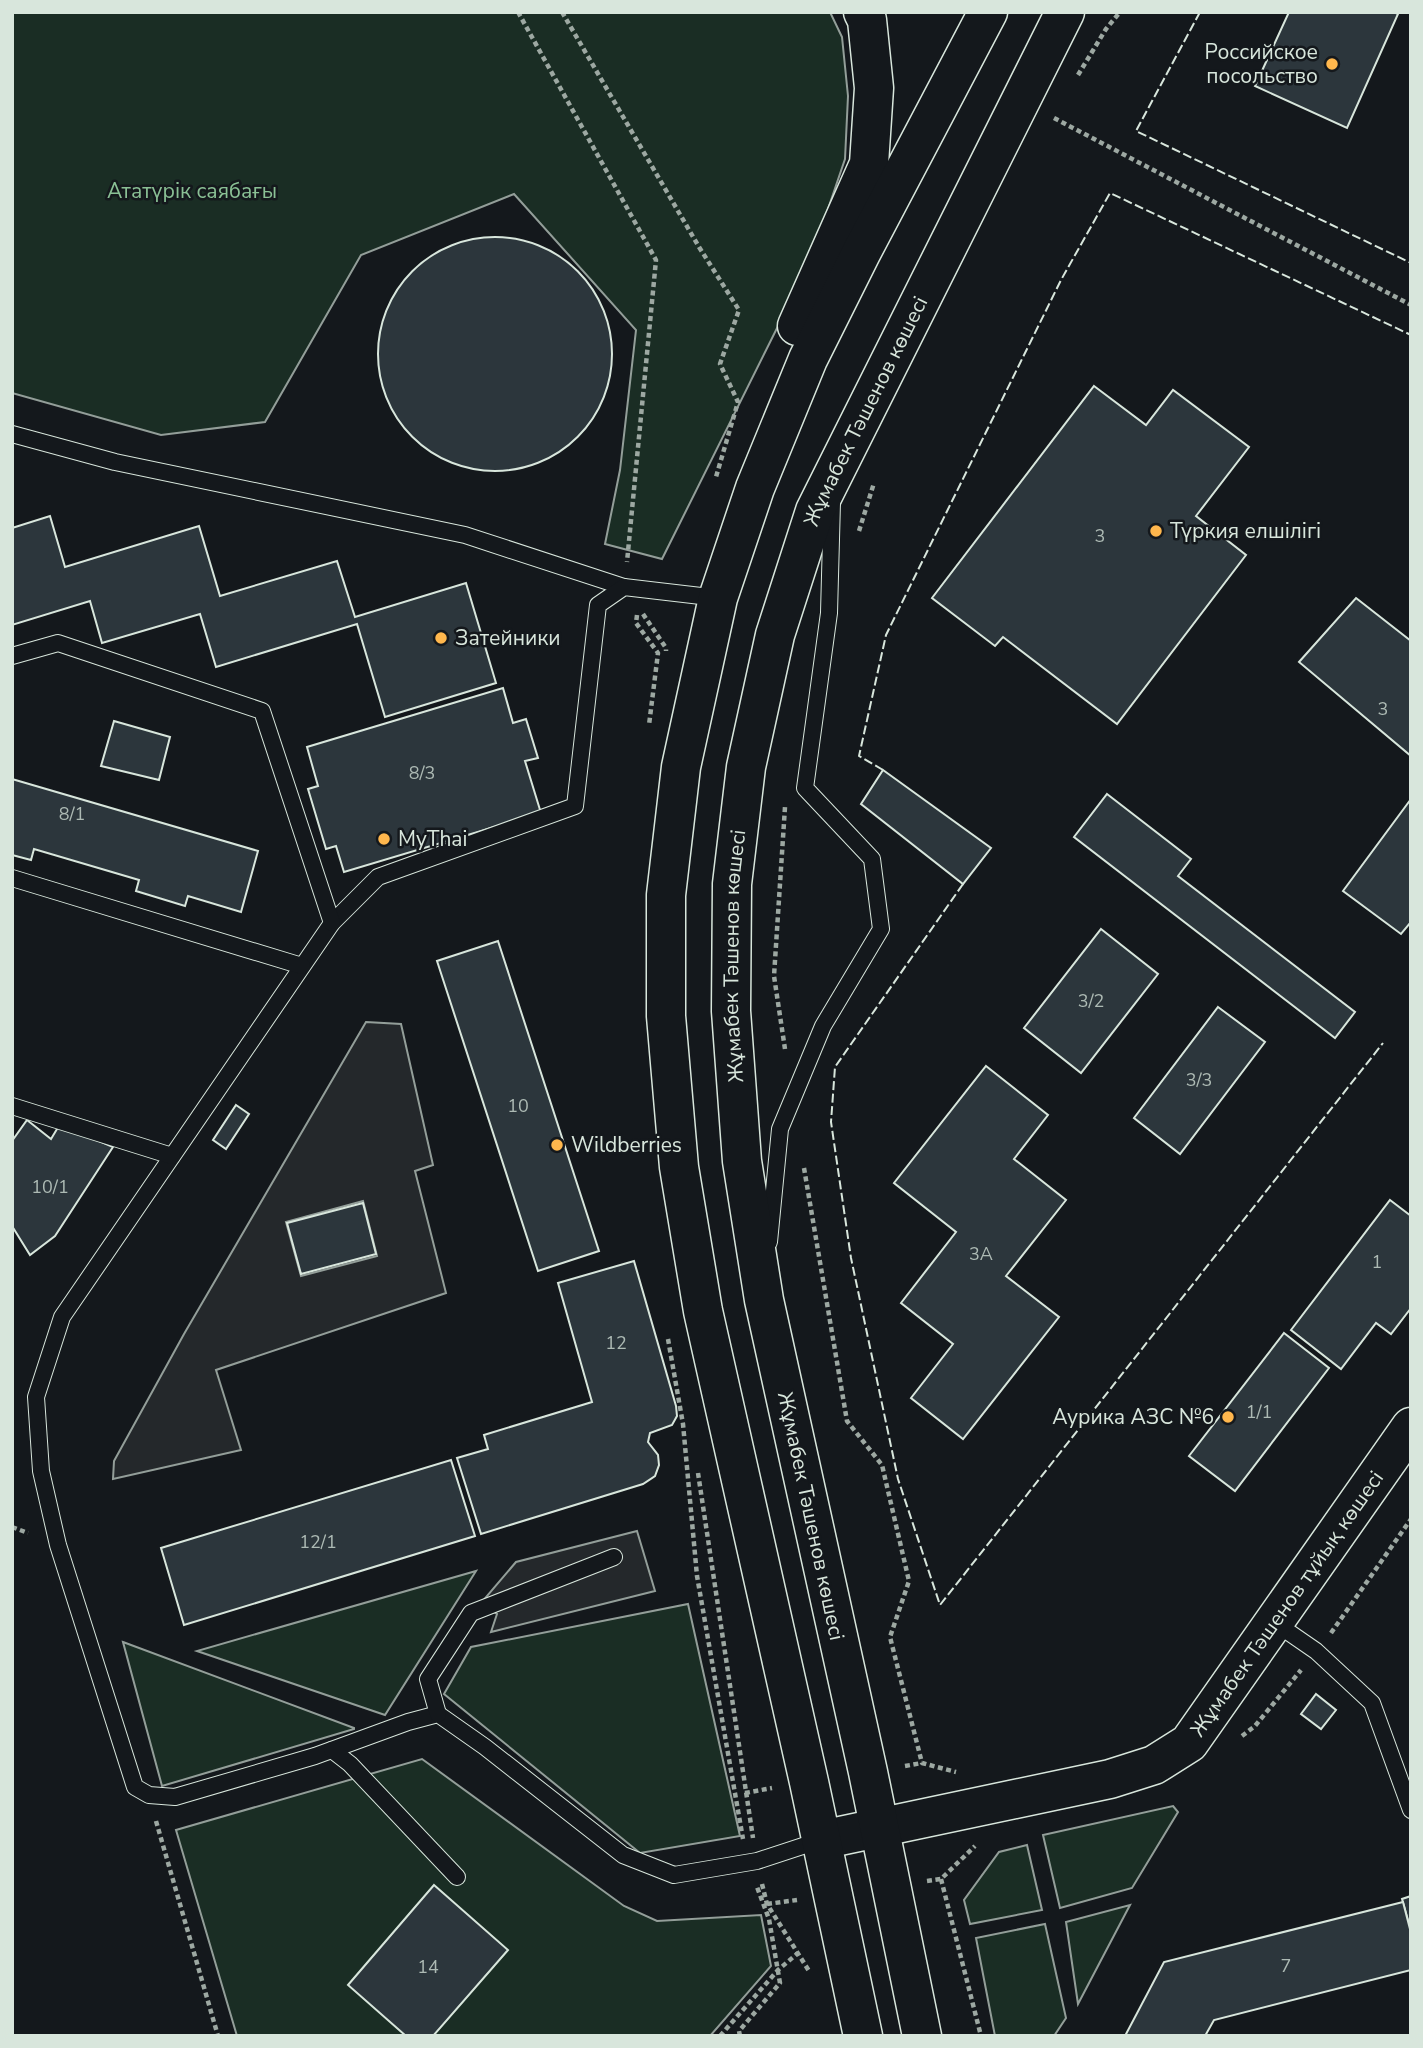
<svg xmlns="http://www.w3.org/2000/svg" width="1423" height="2048" font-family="'Nunito Sans',sans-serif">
<rect width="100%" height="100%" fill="#14181c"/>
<g fill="#1a2d24" stroke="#939e99" stroke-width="2">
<path d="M12 12H830L842 37 848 96 845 159 810 262 662 559 605 544 620 470 636 330 514 194 361 255 265 422 161 435 12 393Z"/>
<path d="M476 1571 385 1715 197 1651Z"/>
<path d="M688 1604 740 1836 640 1853 444 1694 471 1647Z"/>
<path d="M123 1642 354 1728V1729L162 1786Z"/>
<path d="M422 1759 624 1906 657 1921 761 1915 771 1966 710 2036H237L176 1830Z"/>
<path d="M1173 1806 1178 1812 1132 1888 1060 1908 1043 1835Z"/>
<path d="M1027 1845 1042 1910 970 1924 964 1900 999 1852Z"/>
<path d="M1130 1905 1078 2004 1066 1922Z"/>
<path d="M1045 1924 1066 2018 1054 2036H995L976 1938Z"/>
</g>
<g fill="#24282b" stroke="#939e99" stroke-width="2" fill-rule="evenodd">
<path d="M366 1022 401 1024 433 1165 415 1171 446 1293 216 1370 241 1450 113 1479 114 1461 184 1334ZM363 1201 377 1256 301 1276 286 1222Z"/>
<path d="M637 1531 655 1591 491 1632 497 1614 481 1603 516 1562Z"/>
</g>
<g fill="#2c363c" stroke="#d8e6dc" stroke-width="2">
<path d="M1289 12H1394L1398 14 1347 128 1255 86Z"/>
<circle cx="495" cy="354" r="117"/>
<path d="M1094 386 1146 425 1173 390 1249 447 1196 516 1246 555 1117 724 1003 637 995 646 932 598Z"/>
<path d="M50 516 65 567 199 526 220 596 337 561 355 617 466 583 496 683 385 717 357 624 216 667 200 614 102 643 90 601 12 625V528Z"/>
<path d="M1356 598 1411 641V756L1299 662Z"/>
<path d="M503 688 513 723 526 719 538 758 525 761 541 813 344 872 336 846 326 849 308 789 318 786 307 747Z"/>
<path d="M114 721 170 737 159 780 101 766Z"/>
<path d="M883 770 991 848 963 884 861 804Z"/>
<path d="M12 779 258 851 241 912 188 896 185 906 136 891 139 880 34 849 31 860 12 855Z"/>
<path d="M1107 794 1191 859 1178 876 1355 1012 1335 1038 1074 837Z"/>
<path d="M1411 799V922L1401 934 1343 891Z"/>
<path d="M1101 929 1158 974 1081 1073 1024 1028Z"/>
<path d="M498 941 599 1251 538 1271 437 961Z"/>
<path d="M1218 1007 1265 1042 1180 1154 1134 1118Z"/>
<path d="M986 1066 1048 1115 1014 1159 1066 1200 1006 1276 1059 1317 963 1439 911 1398 953 1344 901 1303 956 1232 894 1183Z"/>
<path d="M236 1105 249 1114 226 1149 213 1140Z"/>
<path d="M27 1120 51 1139 60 1124 113 1147 55 1236 30 1255 12 1226V1141Z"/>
<path d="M1390 1200 1411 1216V1308L1391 1334 1376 1323 1341 1369 1291 1330Z"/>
<path d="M363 1203 376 1254 301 1274 287 1223Z"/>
<path d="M634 1261 676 1406 677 1416 672 1425 650 1433 648 1442 658 1455 659 1465 655 1476 643 1484 481 1534 457 1458 488 1449 484 1435 592 1402 558 1283Z"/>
<path d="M1284 1333 1329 1368 1235 1491 1189 1456Z"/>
<path d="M451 1460 475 1536 184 1625 161 1548Z"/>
<path d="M1316 1694 1336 1710 1321 1729 1301 1714Z"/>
<path d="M434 1885 508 1950 433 2036H406L348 1985Z"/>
<path d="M1411 1896V1931L1402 1899Z"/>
<path d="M1403 1902 1411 1933V1970L1214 2020 1205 2036H1125L1164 1962Z"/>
</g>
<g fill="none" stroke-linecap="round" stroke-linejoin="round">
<defs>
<g id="lane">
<path d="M12 434 115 462 465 535 624 587"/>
<path d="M718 598 624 587 598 605 575 806 378 877 332 923 62 1317 36 1397 41 1471 58 1545 135 1787 149 1795 175 1797 315 1756 408 1722 438 1714 485 1747 623 1855 674 1875 757 1861 821 1840"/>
<path d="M12 656 58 643 262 711 332 923"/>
<path d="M12 878 302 966"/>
<path d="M12 1106 172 1156"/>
<path d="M769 1242 780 1129 823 1026 881 929 872 859 805 788 829 613 832 502"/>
<path d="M1274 1622 1316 1651 1372 1703 1411 1810"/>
<path d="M438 1714 428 1679 471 1613 614 1557"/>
<path d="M332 1750 350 1764 457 1877"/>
</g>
<g id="secondary">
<path id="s1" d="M821 1840 1110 1779 1154 1765 1189 1743 1411 1427"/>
</g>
<g id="primary">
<path d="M797 326 869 164 874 88 867 20 863 12"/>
<path d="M863 2036 809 1782 703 1311 679 1167 666 1016V895L681 767 718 598 755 488 808 359 861 253 988 12"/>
<path id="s2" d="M922 2036 868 1772 764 1300 742 1161 731 1011 732 884 746 767 775 635 815 511 1065 12"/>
</g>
</defs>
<use href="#lane" stroke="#d8e6dc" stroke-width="18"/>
<use href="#secondary" stroke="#d8e6dc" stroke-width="41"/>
<use href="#primary" stroke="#d8e6dc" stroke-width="41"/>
<g stroke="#9da8a2" stroke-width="4.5" stroke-dasharray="5 3.5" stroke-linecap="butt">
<path d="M518 12 656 260 627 562"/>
<path d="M562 12 699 247 739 310 720 364 738 402 716 477"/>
<path d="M1078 75 1106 29 1120 12"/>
<path d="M1054 118 1411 305"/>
<path d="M859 531 874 483"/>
<path d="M643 614 666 648V651"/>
<path d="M637 615 636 623 658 653 649 725"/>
<path d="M785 1049 774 976 785 807"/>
<path d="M804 1168 847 1421 882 1465 909 1581 890 1637 922 1763 956 1772"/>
<path d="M668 1339 683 1424 697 1576 743 1839"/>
<path d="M698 1473 753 1838"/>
<path d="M12 1527 28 1533"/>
<path d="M1331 1633 1411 1519"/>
<path d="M1242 1736 1255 1726 1301 1670"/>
<path d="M905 1766 922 1763"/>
<path d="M745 1793 772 1788"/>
<path d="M156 1821 218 2036"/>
<path d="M941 1879 981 2036"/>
<path d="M927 1881 941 1879 975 1846"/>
<path d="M762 1884 767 1904 809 1971"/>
<path d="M767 1904 797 1900"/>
<path d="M720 2036 778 1970 798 1953"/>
<path d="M740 2036 739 2031 780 1983 769 1919 757 1887"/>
</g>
<use href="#lane" stroke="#14181c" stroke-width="16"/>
<use href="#secondary" stroke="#14181c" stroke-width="38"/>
<use href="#primary" stroke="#14181c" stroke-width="38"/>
<g stroke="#d8e6dc" stroke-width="2" stroke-dasharray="9 3.5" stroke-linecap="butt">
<path d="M1200 12 1136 131 1411 263"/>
<path d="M883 770 859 756 886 635 1061 280 1110 193 1411 335"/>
<path d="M963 884 835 1067 831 1122 851 1258 898 1479 940 1605 1383 1043"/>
</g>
</g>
<g fill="#ffb74d" stroke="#14181c" stroke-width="2.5">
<circle cx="1332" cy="64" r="7"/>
<circle cx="1156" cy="531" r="7"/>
<circle cx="441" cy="638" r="7"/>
<circle cx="384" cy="839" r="7"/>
<circle cx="557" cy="1145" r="7"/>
<circle cx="1228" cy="1417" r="7"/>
</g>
<g text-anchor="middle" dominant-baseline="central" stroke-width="5" stroke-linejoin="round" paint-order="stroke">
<g font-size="18" fill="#adbab4">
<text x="1100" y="536">3</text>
<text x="1383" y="709">3</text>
<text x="422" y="773">8/3</text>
<text x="72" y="814">8/1</text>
<text x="1091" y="1001">3/2</text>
<text x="1199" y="1080">3/3</text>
<text x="518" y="1106">10</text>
<text x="50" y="1187">10/1</text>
<text x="981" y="1254">3А</text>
<text x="1377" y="1262">1</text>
<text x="616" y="1343">12</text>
<text x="1259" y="1412">1/1</text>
<text x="318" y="1542">12/1</text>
<text x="1286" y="1966">7</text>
<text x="428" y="1967">14</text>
</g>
<g font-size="21" fill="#d8e6dc" stroke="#14181c" text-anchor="start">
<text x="1318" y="52" text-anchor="end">Российское<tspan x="1318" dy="24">посольство</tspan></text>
<text x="1170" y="531">Түркия елшілігі</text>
<text x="455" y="638">Затейники</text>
<text x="398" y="839">MyThai</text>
<text x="571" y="1145">Wildberries</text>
<text x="1214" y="1417" text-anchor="end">Аурика АЗС №6</text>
</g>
<g font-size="21" fill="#8ac095" stroke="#14181c">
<text x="192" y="191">Ататүрік саябағы</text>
</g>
<g font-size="21" fill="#d8e6dc" stroke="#14181c">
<text stroke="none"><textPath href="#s2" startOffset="1666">Жұмабек Тәшенов көшесі</textPath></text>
<text stroke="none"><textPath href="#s2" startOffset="1099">Жұмабек Тәшенов көшесі</textPath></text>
<text transform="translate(811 1516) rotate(78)">Жұмабек Тәшенов көшесі</text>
<text stroke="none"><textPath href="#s1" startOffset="553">Жұмабек Тәшенов тұйық көшесі</textPath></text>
</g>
</g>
<rect width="1423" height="2048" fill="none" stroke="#d8e6dc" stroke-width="28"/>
</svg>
